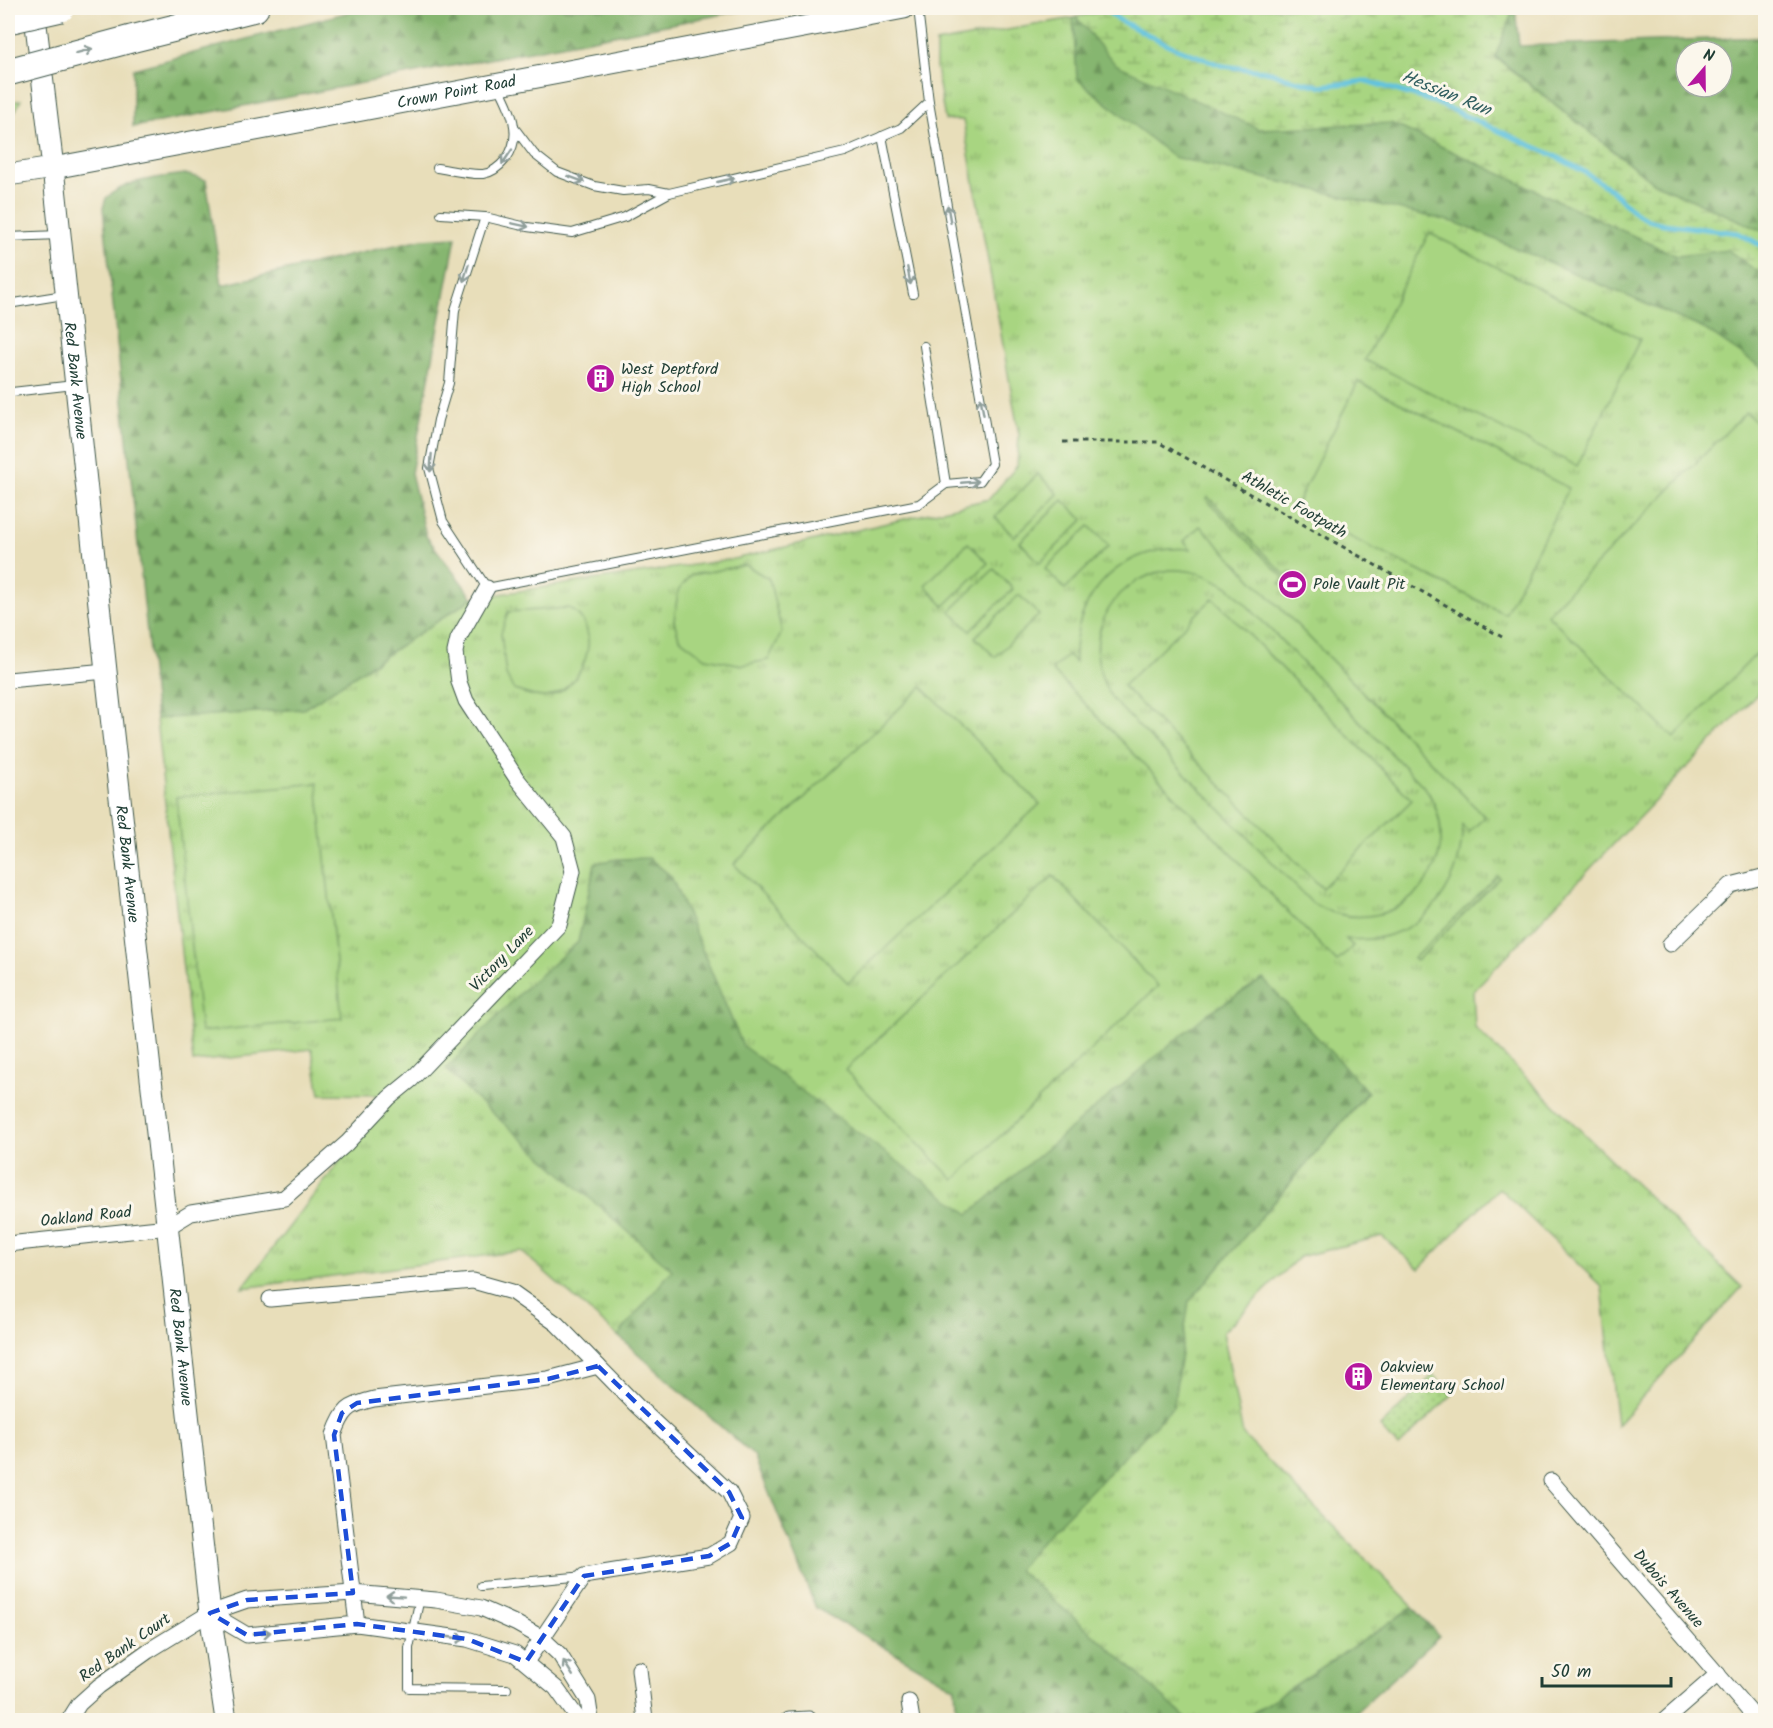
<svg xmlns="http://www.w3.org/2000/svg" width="1773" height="1728" font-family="Kalam,sans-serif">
<defs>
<pattern id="grass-dots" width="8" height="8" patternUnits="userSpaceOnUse" patternTransform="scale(1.5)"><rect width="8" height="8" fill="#a8d581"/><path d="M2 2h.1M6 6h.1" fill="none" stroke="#88ae6a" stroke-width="1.8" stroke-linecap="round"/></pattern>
<pattern id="forest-firs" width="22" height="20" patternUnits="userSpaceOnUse" patternTransform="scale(1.5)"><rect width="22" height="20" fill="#86b66f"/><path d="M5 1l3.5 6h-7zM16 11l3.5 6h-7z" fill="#6d955c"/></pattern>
<pattern id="wetland-marsh" width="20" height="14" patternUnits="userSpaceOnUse" patternTransform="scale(1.5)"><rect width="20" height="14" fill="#a8d581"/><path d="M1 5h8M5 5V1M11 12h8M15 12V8" fill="none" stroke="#88ae6a"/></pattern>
<pattern id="park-tufts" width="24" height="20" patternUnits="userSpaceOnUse" patternTransform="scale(1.5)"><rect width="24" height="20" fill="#a8d581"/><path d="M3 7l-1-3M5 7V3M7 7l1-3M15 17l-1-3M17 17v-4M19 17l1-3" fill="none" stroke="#88ae6a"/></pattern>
</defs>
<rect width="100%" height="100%" fill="#fbf7ec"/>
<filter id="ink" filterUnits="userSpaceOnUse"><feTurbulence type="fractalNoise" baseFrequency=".0167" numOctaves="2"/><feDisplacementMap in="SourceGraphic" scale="12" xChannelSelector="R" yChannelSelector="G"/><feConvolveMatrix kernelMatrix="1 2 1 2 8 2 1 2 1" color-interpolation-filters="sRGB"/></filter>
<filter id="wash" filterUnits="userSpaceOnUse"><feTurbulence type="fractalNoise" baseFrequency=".008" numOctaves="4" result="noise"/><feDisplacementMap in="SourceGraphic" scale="24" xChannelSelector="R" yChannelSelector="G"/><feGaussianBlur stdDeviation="1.35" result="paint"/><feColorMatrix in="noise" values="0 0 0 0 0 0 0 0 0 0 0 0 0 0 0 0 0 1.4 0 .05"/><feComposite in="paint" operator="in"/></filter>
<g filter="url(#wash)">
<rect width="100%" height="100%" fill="#e8deba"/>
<g fill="url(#grass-dots)" stroke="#64895a" stroke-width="1.5">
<path d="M21 100 8 125V103Z"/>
<path d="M1433 1375 1452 1395 1398 1447 1380 1427Z"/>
</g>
<g fill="url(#forest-firs)" stroke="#527a52" stroke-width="1.5" fill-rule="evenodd">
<path d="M364 8H755L133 127V69Z"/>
<path d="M1514 8H1515L1519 46 1765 37V232L1654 183 1495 56ZM1686 51H1722V87H1686Z"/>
<path d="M1076 17 1259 129 1391 123 1677 256 1728 250 1765 277V370L1704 329 1457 223 1173 157 1077 79 1073 18Z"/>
<path d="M185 174 206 180 222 285 422 239 456 237 411 473 426 536 473 598 304 709 156 719 103 208 106 198C127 179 158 178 185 174Z"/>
<path d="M649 858 671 876 743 1046 1208 1013 1263 979 1368 1091 1189 1302 1173 1407 1037 1546 1018 1570 1107 1646 1188 1720H957L955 1688 816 1608 754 1456 618 1336 671 1271 476 1099 445 1068 524 989 578 942 595 863 617 859Z"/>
<path d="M1413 1607 1439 1636 1347 1720H1242Z"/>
</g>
<path fill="url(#wetland-marsh)" stroke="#64895a" stroke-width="1.5" d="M1121 8H1514L1495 57 1654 183 1765 232V277L1728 250 1677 256 1391 123 1259 129 1115 64 1076 17Z"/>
<path fill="url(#park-tufts)" stroke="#64895a" stroke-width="1.5" d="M1073 18 1077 79 1173 157 1457 223 1704 329 1765 370V686L1473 991 1475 1028 1742 1287 1617 1425 1602 1287 1499 1188 1419 1269 1382 1236 1299 1257 1223 1332 1243 1435 1413 1607 1242 1720H1188L1107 1646 1018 1570 1037 1546 1173 1407 1189 1302 1368 1092 1263 979 1208 1013 969 1214 815 1101 743 1046 671 876 649 858 617 859 595 863 578 942 524 989 446 1069 476 1099 672 1270 618 1336 521 1251 242 1288 391 1095 320 1094 312 1049 193 1062 156 719 304 709 473 598 734 559 989 499 1017 466 1019 435 963 120H945L936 67V43Z"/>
<g fill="#a8d581" stroke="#64895a" stroke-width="1.5" fill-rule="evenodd">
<path d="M1429 233 1640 339 1577 466 1365 360Z"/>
<path d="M1358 382 1569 488 1505 614 1294 509Z"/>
<path d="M1746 412 1765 432V645L1674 738 1547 614Z"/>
<path d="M1038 474 1058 494 1014 537 995 517Z"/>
<path d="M1208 497 1286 576 1291 572 1304 585 1293 596 1280 583 1284 578 1206 499Z"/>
<path d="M1063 500 1083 520 1040 563 1020 542Z"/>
<path d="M1089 526 1109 546 1065 589 1045 569Z"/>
<path d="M1200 526 1485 817 1469 832 1462 825C1464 892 1416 946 1346 939L1353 946 1337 962 1052 670 1068 655 1075 662C1072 594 1123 543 1191 549L1184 541ZM1170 570C1193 569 1211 576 1230 588L1426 789C1476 865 1391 950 1312 903L1113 700C1077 646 1106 579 1170 570Z"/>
<path d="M968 543 988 563 944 606 925 585Z"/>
<path d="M746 565 769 579 782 632 768 660 743 665 706 658 679 638 674 621 678 591 691 575Z"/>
<path d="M994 569 1013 589 970 631 950 611Z"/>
<path d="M1019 595 1039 615 995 657 975 637Z"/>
<path d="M1213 598 1412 800 1322 888 1123 686Z"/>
<path d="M569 608C607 628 583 691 546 697 536 698 523 693 514 690L506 675 501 633 508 612Z"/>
<path d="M922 687 1040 804 848 983 734 864Z"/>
<path d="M317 783 342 1018 201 1032 176 797Z"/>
<path d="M1053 876 1158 986 954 1180 845 1070Z"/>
<path d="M1498 876 1500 878 1416 961 1413 959Z"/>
</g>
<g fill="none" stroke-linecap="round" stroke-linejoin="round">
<path stroke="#61c2df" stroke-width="5" d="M1103 8 1119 20 1171 46 1223 66 1271 72 1286 78 1320 86 1367 81 1434 102 1551 154 1583 171 1610 189 1632 210 1648 220 1664 224 1738 233 1766 248"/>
</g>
</g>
<g filter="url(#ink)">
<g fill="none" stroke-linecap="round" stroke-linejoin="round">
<defs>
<g id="lane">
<path d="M516 130 534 154 557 172 594 186 623 191 649 189 669 193"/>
<path d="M882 136 913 294"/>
<path d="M437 168C450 170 471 175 483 174 492 173 501 165 506 159 524 135 510 108 498 85"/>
<path d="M441 214 485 217 527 227 572 233 625 217 669 193 845 152 901 128 929 102 918 8"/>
<path d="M485 217 455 310 449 383 438 420 429 468 443 521 487 588 919 504 946 484"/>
<path d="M8 237 59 235"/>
<path d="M8 304 64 295"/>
<path d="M924 346 946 484 980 481 992 464 929 102"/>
<path d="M12 392 74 385"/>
<path d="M481 1586 584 1576"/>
<path d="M420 1598 409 1648V1688L507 1689"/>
</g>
<g id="street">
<path d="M8 680 106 671"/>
<path d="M1670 944 1731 885 1766 876"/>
<path d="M8 1244 168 1227 191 1213 284 1198 347 1143 389 1098 411 1080 559 925 573 871 564 837 517 779 466 701 459 682 455 652 458 639 487 588"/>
<path d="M270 1299 473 1281 512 1292 557 1324 637 1406 729 1492 742 1518 731 1543 709 1556 584 1576 526 1662"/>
<path d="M1551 1481 1757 1720"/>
<path d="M210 1613 247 1635 357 1624 467 1639 515 1654 556 1688 579 1720"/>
<path d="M357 1624 334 1435C343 1410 348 1405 374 1399L548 1379 598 1366"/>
<path d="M639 1669 645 1720"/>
<path d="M909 1702 912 1720"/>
<path d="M69 1720 79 1704 99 1686 148 1651 210 1613 247 1600 353 1593 436 1600 481 1608 517 1624 542 1638 560 1655 588 1700 591 1720"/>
<path d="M789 1720 809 1719V1720"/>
<path d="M1665 1720 1718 1674"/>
</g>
<g id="secondary">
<path id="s1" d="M34 8 53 168 106 671 210 1613 226 1720"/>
<path id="s2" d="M8 175 53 168 904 8"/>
</g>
<path id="highway" d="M131 39 255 8"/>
</defs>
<use href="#lane" stroke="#3d5548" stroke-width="10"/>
<use href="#street" stroke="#3d5548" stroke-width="17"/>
<use href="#secondary" stroke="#3d5548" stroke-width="23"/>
<use href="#highway" stroke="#3d5548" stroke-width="29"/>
<path stroke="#3d5548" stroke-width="3" stroke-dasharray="4.5 4.5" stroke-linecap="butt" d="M1063 442H1158L1502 637"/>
<use href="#lane" stroke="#fff" stroke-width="8"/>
<use href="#street" stroke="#fff" stroke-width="15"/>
<use href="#secondary" stroke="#fff" stroke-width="21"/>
<use href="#highway" stroke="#fff" stroke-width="27"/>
<defs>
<g id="highway-bridge">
<path d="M8 20 61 8"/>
<path d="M8 72 131 39"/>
</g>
</defs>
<use href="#highway-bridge" stroke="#3d5548" stroke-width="29" stroke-linecap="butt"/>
<use href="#highway-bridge" stroke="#fff" stroke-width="27"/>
</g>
<defs><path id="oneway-shaft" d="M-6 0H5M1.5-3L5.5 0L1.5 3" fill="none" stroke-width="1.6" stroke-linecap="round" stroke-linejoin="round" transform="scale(1.5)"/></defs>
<g stroke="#8f9e9a">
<use href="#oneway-shaft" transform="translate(84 51) rotate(-15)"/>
<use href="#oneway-shaft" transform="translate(507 157) rotate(124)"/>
<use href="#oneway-shaft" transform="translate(576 179) rotate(20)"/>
<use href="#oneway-shaft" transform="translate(726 180) rotate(-13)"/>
<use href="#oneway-shaft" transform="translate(949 214) rotate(-100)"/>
<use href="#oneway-shaft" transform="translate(520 225) rotate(12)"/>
<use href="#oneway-shaft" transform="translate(466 273) rotate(107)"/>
<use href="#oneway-shaft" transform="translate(909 276) rotate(79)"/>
<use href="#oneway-shaft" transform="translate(982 406) rotate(-100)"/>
<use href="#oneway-shaft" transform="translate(431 463) rotate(94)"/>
<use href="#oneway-shaft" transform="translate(970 482) rotate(-5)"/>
<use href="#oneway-shaft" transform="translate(395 1596) rotate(-176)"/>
<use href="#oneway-shaft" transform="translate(262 1633) rotate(-5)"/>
<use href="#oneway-shaft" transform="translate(456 1638) rotate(8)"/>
<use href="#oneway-shaft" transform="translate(568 1668) rotate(-122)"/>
</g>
</g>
<path fill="none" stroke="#1d4ed8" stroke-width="4.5" stroke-dasharray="12 8" stroke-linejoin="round" d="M598 1366 729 1492 742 1518 731 1543 709 1556 584 1576 526 1662 467 1639 357 1624 247 1635 210 1613 247 1600 353 1593 334 1435 342 1413 357 1403 548 1379Z"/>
<defs>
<symbol id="building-disc" viewBox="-11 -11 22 22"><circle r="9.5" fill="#b5179e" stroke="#fbf7ec"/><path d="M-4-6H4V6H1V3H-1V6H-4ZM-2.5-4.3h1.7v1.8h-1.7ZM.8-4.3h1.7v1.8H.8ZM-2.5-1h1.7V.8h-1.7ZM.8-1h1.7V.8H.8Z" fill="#fff"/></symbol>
<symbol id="stadium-disc" viewBox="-11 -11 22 22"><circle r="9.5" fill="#b5179e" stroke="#fbf7ec"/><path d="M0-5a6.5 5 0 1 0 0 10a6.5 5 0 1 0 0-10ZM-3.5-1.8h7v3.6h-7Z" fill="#fff"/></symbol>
</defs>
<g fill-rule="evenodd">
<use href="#building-disc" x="584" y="362" width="33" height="33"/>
<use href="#stadium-disc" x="1276" y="568" width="33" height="33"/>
<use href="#building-disc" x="1342" y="1360" width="33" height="33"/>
</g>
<g text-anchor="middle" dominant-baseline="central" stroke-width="6" stroke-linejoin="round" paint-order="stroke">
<g font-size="16" fill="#1f3d34" stroke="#fbf7ec">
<text stroke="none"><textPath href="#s2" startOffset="456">Crown Point Road</textPath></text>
<text stroke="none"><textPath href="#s1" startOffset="375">Red Bank Avenue</textPath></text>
<text transform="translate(1294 505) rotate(30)">Athletic Footpath</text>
<text stroke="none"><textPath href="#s1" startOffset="861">Red Bank Avenue</textPath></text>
<text transform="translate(502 959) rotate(-46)">Victory Lane</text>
<text transform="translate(86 1217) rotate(-6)">Oakland Road</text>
<text stroke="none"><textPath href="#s1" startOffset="1347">Red Bank Avenue</textPath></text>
<text transform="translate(1668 1589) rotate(49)">Dubois Avenue</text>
<text transform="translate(125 1648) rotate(-35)">Red Bank Court</text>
</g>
<g font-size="16" fill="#1f3d34" stroke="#fbf7ec" text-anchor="start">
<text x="621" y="369">West Deptford<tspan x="621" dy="18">High School</tspan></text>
<text x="1313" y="584">Pole Vault Pit</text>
<text x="1380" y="1367">Oakview<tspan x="1380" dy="18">Elementary School</tspan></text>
</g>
<g font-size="18" font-style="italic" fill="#305e5f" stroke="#fbf7ec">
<text transform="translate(1446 94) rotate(22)">Hessian Run</text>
</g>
</g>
<rect width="1773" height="1728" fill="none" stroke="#fbf7ec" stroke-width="30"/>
<g transform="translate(1704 69) rotate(20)"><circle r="28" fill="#fbf7ec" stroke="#a3ada2" stroke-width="1.5"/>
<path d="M0-4.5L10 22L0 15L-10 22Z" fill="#b5179e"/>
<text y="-9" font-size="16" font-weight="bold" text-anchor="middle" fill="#1f3d34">N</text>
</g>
<path d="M1542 1677v9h129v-9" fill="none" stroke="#1f3d34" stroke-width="3"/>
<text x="1551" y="1677" font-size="18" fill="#1f3d34" stroke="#fbf7ec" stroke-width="4.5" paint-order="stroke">50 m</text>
</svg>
